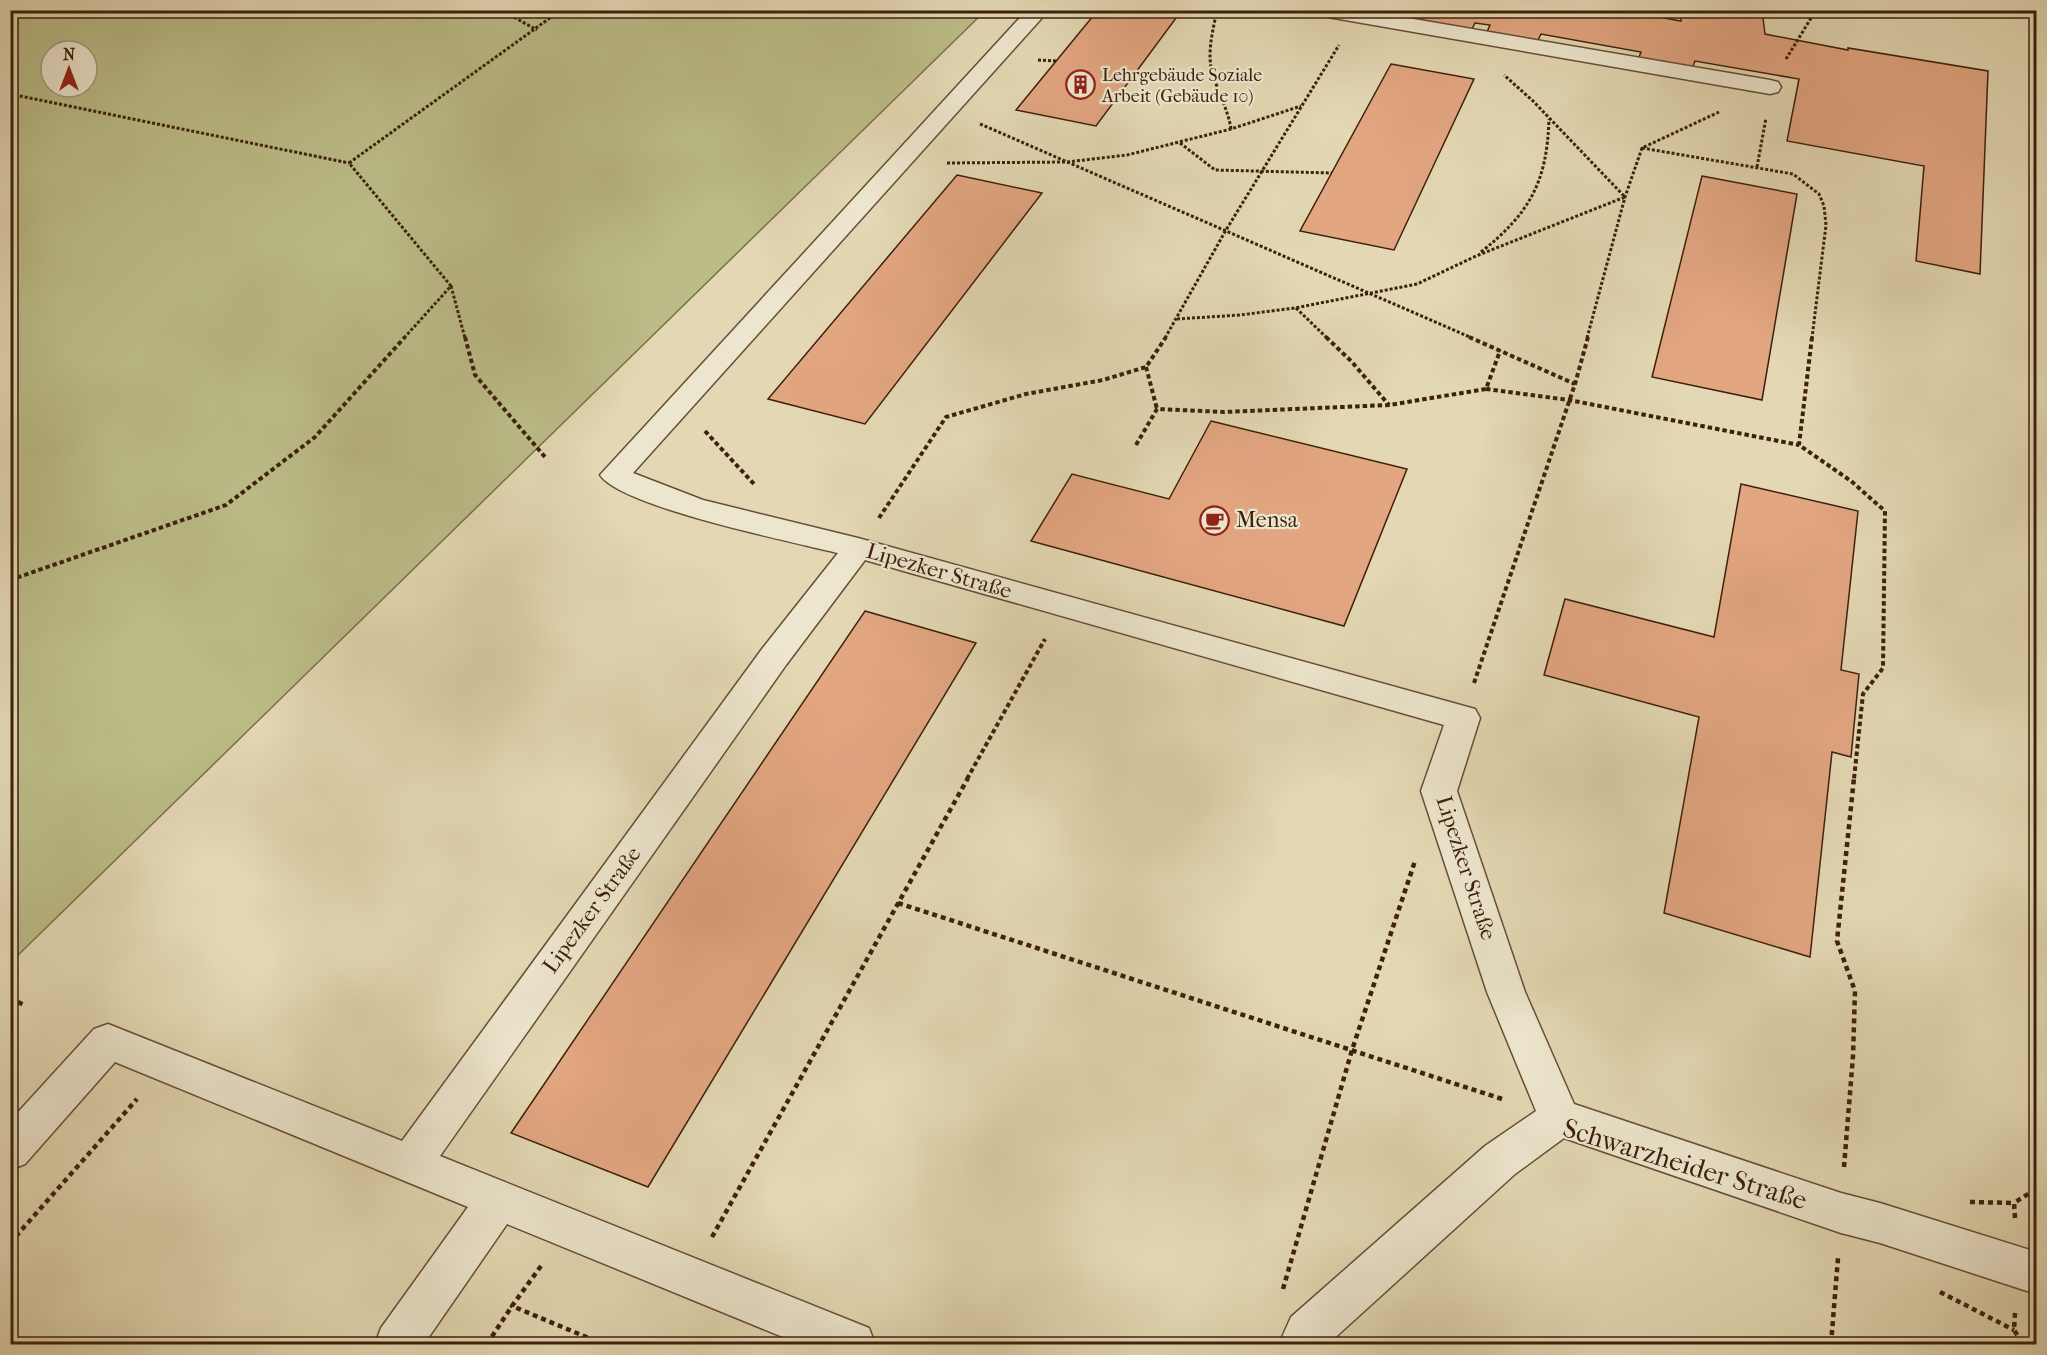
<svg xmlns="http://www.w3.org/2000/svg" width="2047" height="1355" font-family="'IM FELL French Canon',serif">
<rect width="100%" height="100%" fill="#e3d8b3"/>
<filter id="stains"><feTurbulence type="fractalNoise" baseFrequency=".00333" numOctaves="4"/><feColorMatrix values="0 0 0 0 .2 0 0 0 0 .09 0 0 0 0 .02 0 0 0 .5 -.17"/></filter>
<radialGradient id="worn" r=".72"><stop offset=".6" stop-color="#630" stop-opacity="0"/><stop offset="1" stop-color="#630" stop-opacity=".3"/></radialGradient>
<path fill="#bbbc88" stroke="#7c6e4a" stroke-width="1.5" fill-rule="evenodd" d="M11 10H985V11L11 962ZM51 51H87V87H51Z"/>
<g fill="#e2a681" stroke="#3d200d" stroke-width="1.5">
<path d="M1098 10H1182L1096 126 1016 110Z"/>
<path d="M1403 10H1621L1681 21V10H1762L1765 34 1848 50V48L1988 71 1980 274 1916 261 1924 166 1787 141 1799 79 1695 61 1692 69 1638 60 1641 52 1541 34 1537 42 1486 34 1490 25 1475 23 1471 31 1420 22 1425 14Z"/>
<path d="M1391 64 1474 79 1394 250 1300 231Z"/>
<path d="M957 175 1042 193 865 424 768 399Z"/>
<path d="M1702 176 1797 194 1762 400 1652 377Z"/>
<path d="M1211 421 1407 469 1344 626 1031 541 1072 474 1169 499Z"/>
<path d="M1741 484 1858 511 1841 670 1859 674 1851 757 1832 752 1810 957 1664 913 1699 717 1544 675 1565 599 1714 637Z"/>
<path d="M865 611 976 643 648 1187 511 1133Z"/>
</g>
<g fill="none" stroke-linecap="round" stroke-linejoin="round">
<defs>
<g id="minor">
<path d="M1027 10H1049L633 473 703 500 858 538 1475 709 1480 718 1457 791 1525 992 1574 1104 1841 1193 1880 1203 2036 1252V1294L1880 1243 1841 1233 1564 1138 1515 1174 1328 1344H1279L1291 1317 1485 1146 1536 1111 1487 992 1421 791 1444 725 865 560 786 665 440 1156 869 1328 875 1344H800L507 1224 424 1344H375L381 1328 468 1207 115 1062 25 1164 10 1170V1121L94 1029 108 1024 402 1141 762 649 838 553C794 542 621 507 600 475Z"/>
<path d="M1312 10H1361L1770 80 1778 82 1781 87 1778 92 1770 94 1322 16 1315 14Z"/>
</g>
</defs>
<use href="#minor" stroke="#664e36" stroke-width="3"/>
<g stroke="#3d200d" stroke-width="3" stroke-dasharray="3 2" stroke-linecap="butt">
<path d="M501 10 537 30"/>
<path d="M1217 10C1213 30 1206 55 1213 75 1219 94 1228 110 1231 129"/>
<path d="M1786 59 1816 10"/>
<path d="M1038 60 1056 61"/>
<path d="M10 94 349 163"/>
<path d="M980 124 1472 338"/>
<path d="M1180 143 1215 170 1332 173"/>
<path d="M1642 148 1793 174 1819 194 1824 206 1826 225 1812 338"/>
<path d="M947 163 1067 162 1127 155 1231 129 1301 106"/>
<path d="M1757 167 1766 118"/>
<path d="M1481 252C1530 213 1547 182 1549 119"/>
<path d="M451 286 465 338"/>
<path d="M1296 308 1327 338"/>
<path d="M1177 319 1240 315 1295 308 1417 284 1476 256 1625 197 1533 101 1504 75"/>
<path d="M404 338 451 286 349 163 561 10"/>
<path d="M1165 338 1226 230 1339 45"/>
<path d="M1587 338 1625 197 1642 148 1719 112"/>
</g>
<g stroke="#3d200d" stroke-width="4" stroke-dasharray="4.5 3" stroke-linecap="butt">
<path d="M465 337 475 375 545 457"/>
<path d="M1326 337 1351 361 1389 405"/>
<path d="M1469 337 1575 384"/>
<path d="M1812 337 1799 445 1851 481 1885 511 1883 668 1863 694 1854 779"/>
<path d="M1146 367 1157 409"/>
<path d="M1486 389 1569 400 1799 445"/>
<path d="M705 431 755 485"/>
<path d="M1136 445 1157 409 1224 412 1389 405 1486 389 1500 351"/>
<path d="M879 518 946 417 1026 394 1103 380 1146 367 1166 337"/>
<path d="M10 580 226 505 315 437 405 337"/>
<path d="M1474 683 1575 384 1588 337"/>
<path d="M967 779 1045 639"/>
</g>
<g stroke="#3d200d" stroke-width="4.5" stroke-dasharray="5 4" stroke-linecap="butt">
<path d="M898 903 1502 1099"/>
<path d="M10 998 26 1006"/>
<path d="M1844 1167 1853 1056 1855 991 1837 941 1854 778"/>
<path d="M1970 1202 2014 1203"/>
<path d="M2015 1218 2014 1203 2036 1189"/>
<path d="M712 1237 968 778"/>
<path d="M10 1243 137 1099"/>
<path d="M541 1266 512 1306 603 1344"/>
<path d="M1283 1289 1352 1050 1415 861"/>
<path d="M1940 1292 2014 1330"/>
<path d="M2015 1313 2014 1330 2023 1344"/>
<path d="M487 1344 512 1306"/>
<path d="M1831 1344 1838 1258"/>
</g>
<use href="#minor" fill="#ede6ce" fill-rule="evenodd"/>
</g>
<defs>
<symbol id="building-ring" viewBox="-11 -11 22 22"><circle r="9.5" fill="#ede6ce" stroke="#8f2418" stroke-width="1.5"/><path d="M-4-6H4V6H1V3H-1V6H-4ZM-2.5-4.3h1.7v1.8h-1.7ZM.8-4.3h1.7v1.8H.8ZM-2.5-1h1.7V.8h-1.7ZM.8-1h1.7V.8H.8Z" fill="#8f2418"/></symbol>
<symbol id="cafe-ring" viewBox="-11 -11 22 22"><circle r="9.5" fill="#ede6ce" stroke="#8f2418" stroke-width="1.5"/><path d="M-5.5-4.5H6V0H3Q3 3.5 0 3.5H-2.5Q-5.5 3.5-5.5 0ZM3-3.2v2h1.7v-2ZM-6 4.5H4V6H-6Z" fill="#8f2418"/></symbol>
</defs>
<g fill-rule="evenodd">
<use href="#building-ring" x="1064" y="68" width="33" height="33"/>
<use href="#cafe-ring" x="1198" y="504" width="33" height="33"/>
</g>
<g text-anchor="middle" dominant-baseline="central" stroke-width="4.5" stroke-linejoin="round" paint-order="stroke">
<g font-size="18" fill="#3d200d" stroke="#ede6ce" text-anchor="start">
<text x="1102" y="75">Lehrgebäude Soziale<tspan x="1102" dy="21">Arbeit (Gebäude 10)</tspan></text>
</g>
<g font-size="22" fill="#3d200d" stroke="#ede6ce" text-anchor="start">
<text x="1236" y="520">Mensa</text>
</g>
<g font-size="22" fill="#3d200d" stroke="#ede6ce">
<text transform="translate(939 571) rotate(16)">Lipezker Straße</text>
<text transform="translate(1466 868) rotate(72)">Lipezker Straße</text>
<text transform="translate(592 910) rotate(-54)">Lipezker Straße</text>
</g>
<g font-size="27" fill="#3d200d" stroke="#ede6ce">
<text transform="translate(1685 1164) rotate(17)">Schwarzheider Straße</text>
</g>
</g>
<rect width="2047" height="1355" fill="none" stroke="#e3d8b3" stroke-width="36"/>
<rect x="12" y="12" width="2023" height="1331" fill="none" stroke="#3d200d" stroke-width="3"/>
<rect x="18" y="18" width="2011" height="1319" fill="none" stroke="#3d200d" stroke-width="1.5"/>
<g transform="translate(69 69)"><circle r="28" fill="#ede6ce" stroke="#a79781" stroke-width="1.5"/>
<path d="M0-4.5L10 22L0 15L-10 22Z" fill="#8f2418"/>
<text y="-9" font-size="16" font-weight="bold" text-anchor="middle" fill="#3d200d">N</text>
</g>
<rect width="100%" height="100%" filter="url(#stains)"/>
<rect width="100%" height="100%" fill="url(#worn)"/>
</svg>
